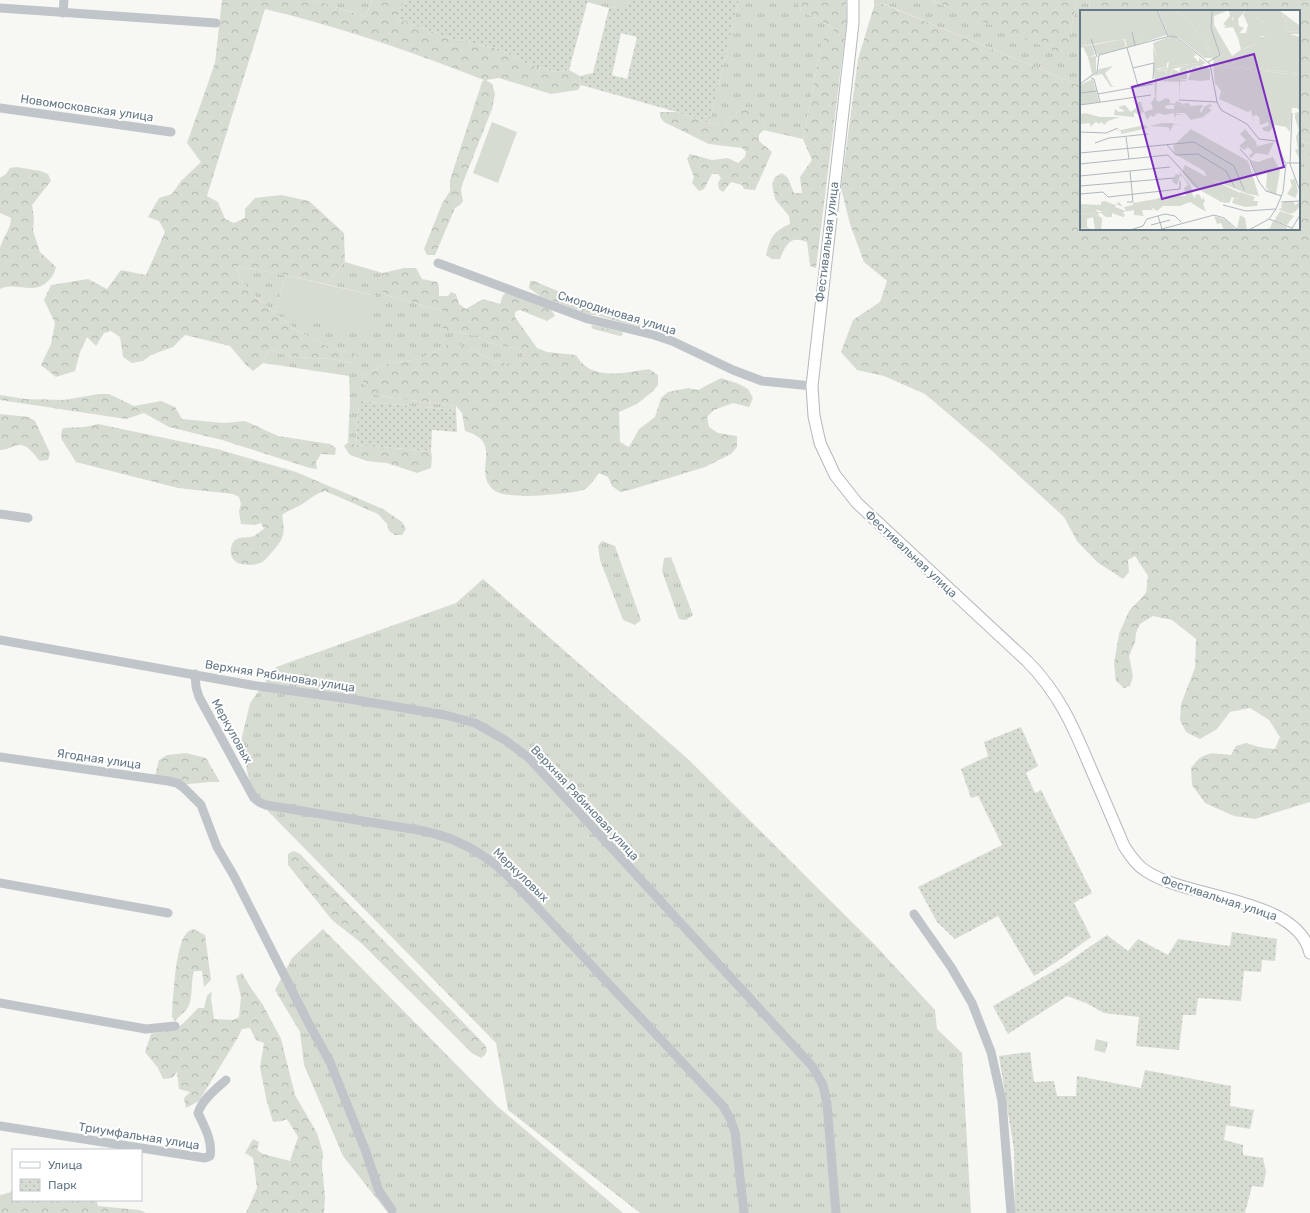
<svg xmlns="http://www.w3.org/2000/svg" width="1310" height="1213" font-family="Rubik,sans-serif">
<defs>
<pattern id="grass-tufts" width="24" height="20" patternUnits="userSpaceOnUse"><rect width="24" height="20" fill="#d7dcd3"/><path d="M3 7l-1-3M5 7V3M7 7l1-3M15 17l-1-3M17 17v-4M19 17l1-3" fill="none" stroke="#b2b7b1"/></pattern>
<pattern id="forest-crowns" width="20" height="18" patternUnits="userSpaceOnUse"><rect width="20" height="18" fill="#d7dcd3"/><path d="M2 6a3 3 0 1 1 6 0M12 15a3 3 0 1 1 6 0" fill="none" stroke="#b2b7b1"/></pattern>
<pattern id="park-dots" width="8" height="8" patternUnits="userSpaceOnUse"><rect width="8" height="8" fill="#d7dcd3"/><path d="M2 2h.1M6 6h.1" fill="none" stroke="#b2b7b1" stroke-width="1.8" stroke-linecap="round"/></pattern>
</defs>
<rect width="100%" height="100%" fill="#f7f7f4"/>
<g fill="url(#grass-tufts)">
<path d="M315 0H372L365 17Z"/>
<path d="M588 0H628L626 6 609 8 587 2Z"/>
<path d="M739 0H796L802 11 834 28V34L822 42 803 139 763 130 764 121 756 113 739 110 723 125 709 123Z"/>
<path d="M874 0H931L942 5 1070 47V32L1075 12 1076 0H1090L1089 11H1081V86L882 3 874 6Z"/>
<path d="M1299 140 1310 144V175L1299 171Z"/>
<path d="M345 262 383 273 379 279 386 295 443 311 444 329 472 335 490 343 519 349 524 357 517 364H507L487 358 466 346 447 345 420 359 390 363 362 375 364 384 379 396 456 406V410L359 401 356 445 348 442 350 400 349 376 263 363 268 350 294 357 331 359 353 363 358 356 327 346 296 330 255 296 240 279 236 266 285 275 276 313 376 296 326 284Z"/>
<path d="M602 541 615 546 641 620 635 625 623 620 600 560 598 546Z"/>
<path d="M671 557 693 615 686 620 679 619 662 571 664 558Z"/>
<path d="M483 579 689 760 875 945 935 1010 937 1029 962 1053 971 1213H640L508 1110 496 1043 252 795 241 741 250 703 276 667 456 603Z"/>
<path d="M323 929 497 1106 623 1213H388L343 1156 304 1065 300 1032 275 990 292 958Z"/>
<path d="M1096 1039 1108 1042 1105 1053 1094 1050Z"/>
</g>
<g fill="url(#forest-crowns)">
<path d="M222 0H315L365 17 372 0H406L399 10 398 19 450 38 494 48 514 56 530 65 557 72 569 70 580 76 581 85 578 90 551 94 499 78 486 80 492 84 495 94 492 109 462 185 461 190 463 201 460 205 455 208 435 255H427L424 249 442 204 450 191V180L482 82 484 80C413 52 340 27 265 9L207 196 218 202 225 219 234 223 245 218V209L255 198 281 195 309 201 344 233 345 262 326 284 285 275 236 266 240 279 255 296 296 330 327 346 359 356 353 363 331 359 294 357 268 350 263 363 253 371 246 365 230 346 185 335 173 347 151 355 143 361 132 363 123 357 120 337 111 331 104 333 96 346 87 337 80 352 75 371 56 377 41 365 51 344 55 323 44 300 51 285 88 279 107 289 121 270 146 275 165 232 159 221 148 217 159 198 172 194 181 181 201 162 187 143 215 63Z"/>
<path d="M796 0H846L847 19 816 268 810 266 807 242C789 235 786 245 780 259H772L766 255C771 236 773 232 790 224L789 216 775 199 772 184 775 177 782 173 788 178 794 193H802L800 177 812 160 803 139 822 42 826 36 834 33V28L802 11Z"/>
<path d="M931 0H1076L1075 12 1070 32V48L1064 53H1059Z"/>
<path d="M1090 0H1310V144L1299 140V11H1089Z"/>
<path d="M881 3 1081 86V229H1299V171L1310 175V802L1255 819 1234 816 1205 803 1192 785 1191 768C1204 750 1211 753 1231 755L1236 746 1246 743 1259 747 1275 749 1280 737 1269 720 1250 708 1230 712 1217 729 1200 739 1186 732 1180 720 1181 704 1195 668 1196 639 1172 620 1153 616 1140 624 1136 633 1135 642 1129 656 1133 676 1130 686 1124 688 1116 681 1114 664 1119 634 1129 611 1146 593 1148 576 1135 556 1128 560 1129 572 1123 579 1097 562 1077 541 1064 517 991 450 925 394 884 376 857 370 841 352 853 320 880 302 887 281 864 262 850 224 841 188 858 59 874 6Z"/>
<path d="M745 109 756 112 764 121 763 130 759 135V141L772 152 755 190 744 189 742 185 731 182 723 192 719 189 718 183 721 178 718 174H712L704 189 699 191 692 183 694 177 687 159 690 154 712 160 728 158 738 163 745 157 746 152 742 148 709 144 664 122 660 117V112H677L709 123 723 125 739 110Z"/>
<path d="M17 167 40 171 48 174 51 181 32 205 34 219 33 231 40 252 56 267C54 274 53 276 48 281 34 296 16 281 0 289 0 279 0 256 0 248 3 237 11 229 11 218L0 213V178L6 174 10 168Z"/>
<path d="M404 268H416L422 279 437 282 439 287V296H448L451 292 456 294 459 304 466 309 483 299 500 304 503 295 508 292 550 308 555 316 547 321 520 310 515 312V317L537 348 547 352 576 355C578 358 580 361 582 363 598 380 629 372 649 369L658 375V385L652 392 637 404 619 412 620 442 629 447 639 429 655 417 661 398 668 392 688 388 698 390 721 378 739 384 748 389 753 398 749 407 733 403 714 410 707 417 709 427 718 433 737 436V447L731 454 705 467 630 490 620 492 612 486 608 477 599 473C595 478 590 486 585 489 579 493 536 496 527 496 520 496 502 495 497 492 495 491 491 488 490 486 475 467 503 442 465 431L462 413 456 406 379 396C366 392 364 388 362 375L390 363 420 359 447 345 457 344 466 346 487 358 507 364H517L524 357 519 349 490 343 472 335 443 329V311L386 295 379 288V279L383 273Z"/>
<path d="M530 281H534L567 295 574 301 640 325V328L596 315H590L540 296 529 288Z"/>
<path d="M593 325 622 332 623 335 620 336 593 329 591 327Z"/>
<path d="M99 394H109L134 406 161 401 175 407 182 419 224 423 245 421 278 436 330 444 336 448 335 455 321 454 316 462 317 469 310 468 222 440 169 427 144 413 126 419 0 400V395L25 399 64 400Z"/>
<path d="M0 414 29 417 35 421 50 453 48 460 40 461C35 456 28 444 19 445 14 445 8 450 0 450Z"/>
<path d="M98 424 217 449 296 472 383 509 402 522 406 529 402 535H395L389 531 387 524 378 514 325 491C314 494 308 501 299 506 293 509 287 511 282 515 285 533 285 537 273 551 269 555 266 560 262 562 256 566 241 566 235 561 229 556 230 546 234 541 239 536 245 538 251 537 256 536 260 531 264 529L261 523 255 525 241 524 239 511 241 504 239 497 233 494 178 488 76 462 62 440 61 434 63 428 85 427Z"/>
<path d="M348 442 356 445 431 451 432 458 431 468 417 473 387 463 367 461 350 455 344 446Z"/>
<path d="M186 753 206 758 220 782H210L179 785 155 776 159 760 167 755Z"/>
<path d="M293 851 299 853 485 1045 487 1050 485 1055 481 1058 472 1053 360 942 332 920 288 865V854Z"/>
<path d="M193 929 205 935 211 980 204 987 202 971H194C190 983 194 999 187 1009 183 1013 179 1017 175 1021L172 1017C173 1000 175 946 186 934 187 932 191 930 193 929Z"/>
<path d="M242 973 251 988 263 1005 281 1039 295 1095 317 1133 323 1153 322 1166 325 1197 324 1213H246L257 1188 253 1158 245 1153 253 1139 259 1142 257 1150 263 1154 290 1161 298 1137 287 1119 282 1121 273 1122 266 1098 260 1067 264 1043 256 1040 250 1028 242 1029 237 1039 199 1101 186 1108 184 1098 190 1092 179 1089 177 1072 172 1078 163 1079 158 1068 145 1052 151 1034C157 1032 162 1032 167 1031 181 1029 189 1017 198 1008H204L207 996 212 991 211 999 214 1019 233 1020 239 1017 241 997 236 976Z"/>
<path d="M13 1189V1200H96L98 1206 139 1210 146 1213H0V1195L9 1193Z"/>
</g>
<g fill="url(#park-dots)" fill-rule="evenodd">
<path d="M406 0H588L569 70 557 72 530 65 514 56 494 48 450 38 398 19 399 10Z"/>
<path d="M628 0H739L709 123 677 112 581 85 580 76 593 73 609 8 626 6ZM621 33 637 37 627 79 612 75Z"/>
<path d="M359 401 456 410 457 432 432 430 431 451 356 445Z"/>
<path d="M1021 727 1038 766 1026 773 1035 793 1041 790 1092 893 1074 903 1091 937 1058 961 1034 976 998 916 955 939 937 922 918 887 1002 845 978 796 971 798 961 769 988 756 984 742Z"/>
<path d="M1232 932 1277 939 1275 961 1262 960 1261 972 1244 971 1241 1001 1198 998 1196 1015H1183L1179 1050 1136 1046 1139 1017 1104 1013 1086 1003 1067 996 1008 1034 993 1006 1062 966 1107 935 1128 951 1138 939 1168 955 1178 939 1230 946Z"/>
<path d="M1030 1052 1034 1082 1054 1081 1057 1096H1076L1077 1076 1141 1088 1145 1070 1231 1086 1230 1106 1254 1110 1250 1129 1226 1125 1224 1140 1243 1145V1155L1263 1158 1266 1172 1263 1187 1252 1186 1245 1213H1015L1014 1150 999 1056Z"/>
</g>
<g fill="#d7dcd3">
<path d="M492 122 517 132 498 183 473 173Z"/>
<path d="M285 275 376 296 367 335 276 313Z"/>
</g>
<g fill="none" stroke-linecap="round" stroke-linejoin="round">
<defs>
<path id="major" d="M853 0V23L812 386 814 416 820 443 835 475 857 503 1027 661C1059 693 1074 728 1091 769 1102 794 1113 820 1124 846 1130 855 1136 865 1146 871 1187 899 1297 897 1310 953"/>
</defs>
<use href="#major" stroke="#b3b9bd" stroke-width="13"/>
<g stroke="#c0c5c9" stroke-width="9">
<path d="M0 8 216 23"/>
<path d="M63 13 64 0"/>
<path d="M0 108 171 132"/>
<path d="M438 263 588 319 654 335 672 341 733 370 762 381 812 386"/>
<path d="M0 514 28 518"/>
<path d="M0 640 251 685 356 700 445 715 475 723 505 740 529 758 812 1066 823 1085 827 1104 836 1213"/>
<path d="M195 674 196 687 199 697 254 798 259 802 266 805 424 831C456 838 483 852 507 875L723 1106 730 1118 735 1132 744 1213"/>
<path d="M0 757 168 781 177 783 184 788 201 805 217 847 234 876 309 1024 330 1062 366 1152 379 1191 392 1210"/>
<path d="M0 883 168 913"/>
<path d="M914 914 951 967 972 1003 991 1052 1002 1101 1011 1213"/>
<path d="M0 1003 146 1029 175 1026"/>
<path d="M0 1126 205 1158 210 1156C213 1141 204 1126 198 1113 202 1100 216 1089 226 1080"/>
</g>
<use href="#major" stroke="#fff" stroke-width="11"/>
</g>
<g text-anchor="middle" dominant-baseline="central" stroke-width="4" stroke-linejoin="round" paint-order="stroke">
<g font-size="12" fill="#657886" stroke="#fff">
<text transform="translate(87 108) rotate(8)">Новомосковская улица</text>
<text transform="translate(827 242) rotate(-83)">Фестивальная улица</text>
<text transform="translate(617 313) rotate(17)">Смородиновая улица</text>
<text transform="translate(911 554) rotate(43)">Фестивальная улица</text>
<text transform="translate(280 676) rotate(9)">Верхняя Рябиновая улица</text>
<text transform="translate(232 731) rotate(61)">Меркуловых</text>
<text transform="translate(99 759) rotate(8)">Ягодная улица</text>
<text transform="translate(585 803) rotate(47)">Верхняя Рябиновая улица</text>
<text transform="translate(521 875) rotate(44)">Меркуловых</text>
<text transform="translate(1219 898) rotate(18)">Фестивальная улица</text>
<text transform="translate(139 1136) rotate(9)">Триумфальная улица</text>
</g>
</g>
<g transform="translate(1080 10)">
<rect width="220" height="220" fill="#f7f7f4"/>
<path d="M78 0H94L104 6 128 35 129 39 125 37 132 48H124L99 28 89 26ZM155 0H166L158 9 159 16 164 18 159 23H166L168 15 164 6 181 9 184 17 205 21 201 10 203 5 205 7 207 21 220 22V24H210L220 27H187L185 30 184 26 179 27V33L163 39 153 17 155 14 152 4ZM53 22 56 26 84 23 86 25 47 38 44 24ZM89 27H95L117 45 113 46 119 52V48L126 53 122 55 130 59V70L121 71 119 53 90 56V51L87 53 86 69H77V62L86 60 87 57 76 59 77 47 73 33ZM44 29 46 38 17 45 13 35ZM0 33 1 36 12 35 15 45 8 47 3 37 0 38ZM16 46V62L0 74 12 64 8 47ZM153 48 157 56 220 63V65L133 56V52L152 55ZM33 56 25 63 32 76H36L31 77 22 64 14 66 19 59ZM13 69 19 92 0 95V75ZM91 93 102 96 110 97 97 101 96 104H105L96 105 95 109 94 103 86 104 94 101 88 100 83 98 81 96 85 95 86 99H94V95H90ZM111 119 168 151 179 186 168 184 131 169 160 183 158 189 152 187 149 193 141 192 113 176 102 162 105 155 127 167 124 161 95 144 93 136ZM76 189 78 193 61 200 64 206 54 205V200L43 202 45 206 43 207 32 203V207H26L25 205 27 200 26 193 27 199 23 202 12 198 0 197V194L21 195V192L25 191 35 195 39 192 43 197 36 194 35 197 46 201 44 197 53 195V193ZM13 203 22 208 21 220 15 219 13 207 7 209V217L10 219 0 218V204ZM134 206 146 210 156 220H144L141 213 137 214Z" fill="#d7dcd3"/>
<path d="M94 0H155L152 9 155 11V17L143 18 146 16 143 14 150 6 149 0 134 6V15L152 46 161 40 158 27 164 39 179 33V27H186L185 30 187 27H220V63L157 56 153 48 152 55 135 53 125 37 129 39 128 35 104 6ZM166 0H199L220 16V22L207 21 205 7 202 5 205 21H183L182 11 178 8 167 9 163 5ZM73 36 77 47V60L87 57 88 59 89 50 91 56 119 53 120 56H113L110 60 101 57 92 59 89 68 108 70 100 72 99 90V72L77 71 76 90 79 92 86 88 90 90V95L81 96 94 102 85 105 78 103 73 107 71 105 67 110 64 102 59 105 54 102V107L34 105 35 99 39 102 45 101 38 97 45 95 51 102 56 98 58 92H61L64 102 73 99 71 93 75 87ZM87 59 86 69H77V62ZM133 56 220 65V101L217 98H212L210 122 206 117 195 115 189 122 184 121 182 118 189 115 188 112 180 115 179 107 176 105 173 106 174 113 171 100 168 102 139 89 141 81 135 73ZM97 91 103 94 111 92 108 93 111 96 123 95 120 100 121 103 124 97 130 94 132 96 128 98 132 100 123 107 111 110 105 103H95L102 98 109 97 94 94ZM5 103 20 107H40L28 111 24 115 22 112 19 114 16 112 10 117V113L0 114V104ZM83 113H91L100 115 103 116 94 114 89 123 90 119 87 117 69 116ZM65 115 68 118 41 124V121H36ZM99 161 111 176 113 186 116 188 115 185 119 184 122 190 123 187 125 191 123 194 126 202 110 192 100 196H83L77 201 71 197 73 200H62L63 205 59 199 78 193 76 189 91 185 106 186 104 178 108 175 103 167 100 166 97 175 92 171 96 164 100 165ZM27 193 28 201 26 207 21 203H18L19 206 13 203 0 204V197L16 198 17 202H23L27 199Z" fill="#d7dcd3" fill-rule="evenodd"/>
<path d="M160 205 165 208 167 220 157 219Z" fill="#d7dcd3"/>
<path d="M0 0H77L88 25 55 26 53 22V26L44 29 1 36ZM113 56 121 57V71L108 70ZM107 57V69H90L92 59 100 62V58ZM219 102 220 103V150L215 140 218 139 216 127 219 120 215 108V103ZM165 119 176 132 177 137 173 142 178 136 194 132 188 145 176 143 171 148 169 146 173 142 168 137 164 140 159 136 166 130 160 124ZM193 147 200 160 196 185 186 180 189 179 186 178 187 163 177 166 171 150 178 152ZM215 169 218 182 215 188 207 184 212 176 210 170ZM160 182 175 187 173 191H178L177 196 165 197 152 193 154 188 158 189ZM204 191 214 192 215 195 220 192V196L215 202 210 204 198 199 202 198 201 196ZM200 201 214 206 207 215 194 211ZM193 211 207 217 206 220 186 219 190 218Z" fill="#d7dcd3"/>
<path fill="none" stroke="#b0b9be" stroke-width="1" d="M77 0 88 26M52 22 55 35M11 29 17 47M47 38 53 58 74 53 73 69M128 52 140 45 131 18 132 0M53 58 58 76M11 68 14 69 20 92M0 74 17 62 19 45 90 26 96 27 130 54 137 92 141 100 167 114 179 129 196 131 205 153H220M0 83 17 81M18 84 73 74M99 90 137 92M0 95 71 85M212 103 210 154 220 181M0 122 26 123 38 118M46 127 49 149M15 133 29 128 68 124M87 135 96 145 118 144 146 161 155 178M160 139 170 150 179 172 186 181 202 186M0 143 114 132 154 156 164 180M0 154 88 145 119 179M0 166 90 157M0 176 94 168M0 184 23 182 28 187 100 179V171M47 192H53L50 161M201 192 220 191M143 195 166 201 196 199M78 206 82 219M189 209 212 218M71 215 90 210M50 220 63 216 67 209 85 204 95 206 101 212M78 220 134 205 144 208 158 220M169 220 189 209 196 199 203 182 206 154M211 220 220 205"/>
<path fill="#7b2cbf" fill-opacity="0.15" stroke="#7b2cbf" stroke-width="2" d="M174 44 204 157 82 189 52 77Z"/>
<rect width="220" height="220" fill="none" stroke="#657886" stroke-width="2"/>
</g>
<rect x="12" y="1149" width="130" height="52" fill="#ffffff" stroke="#c1c9cf"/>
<rect x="20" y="1162" width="20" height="6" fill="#ffffff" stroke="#c1c9cf"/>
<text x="48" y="1169" font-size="12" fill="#657886">Улица</text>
<rect x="20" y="1179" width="20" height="12" fill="url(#park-dots)" stroke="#c1c9cf"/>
<text x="48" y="1189" font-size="12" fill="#657886">Парк</text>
</svg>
